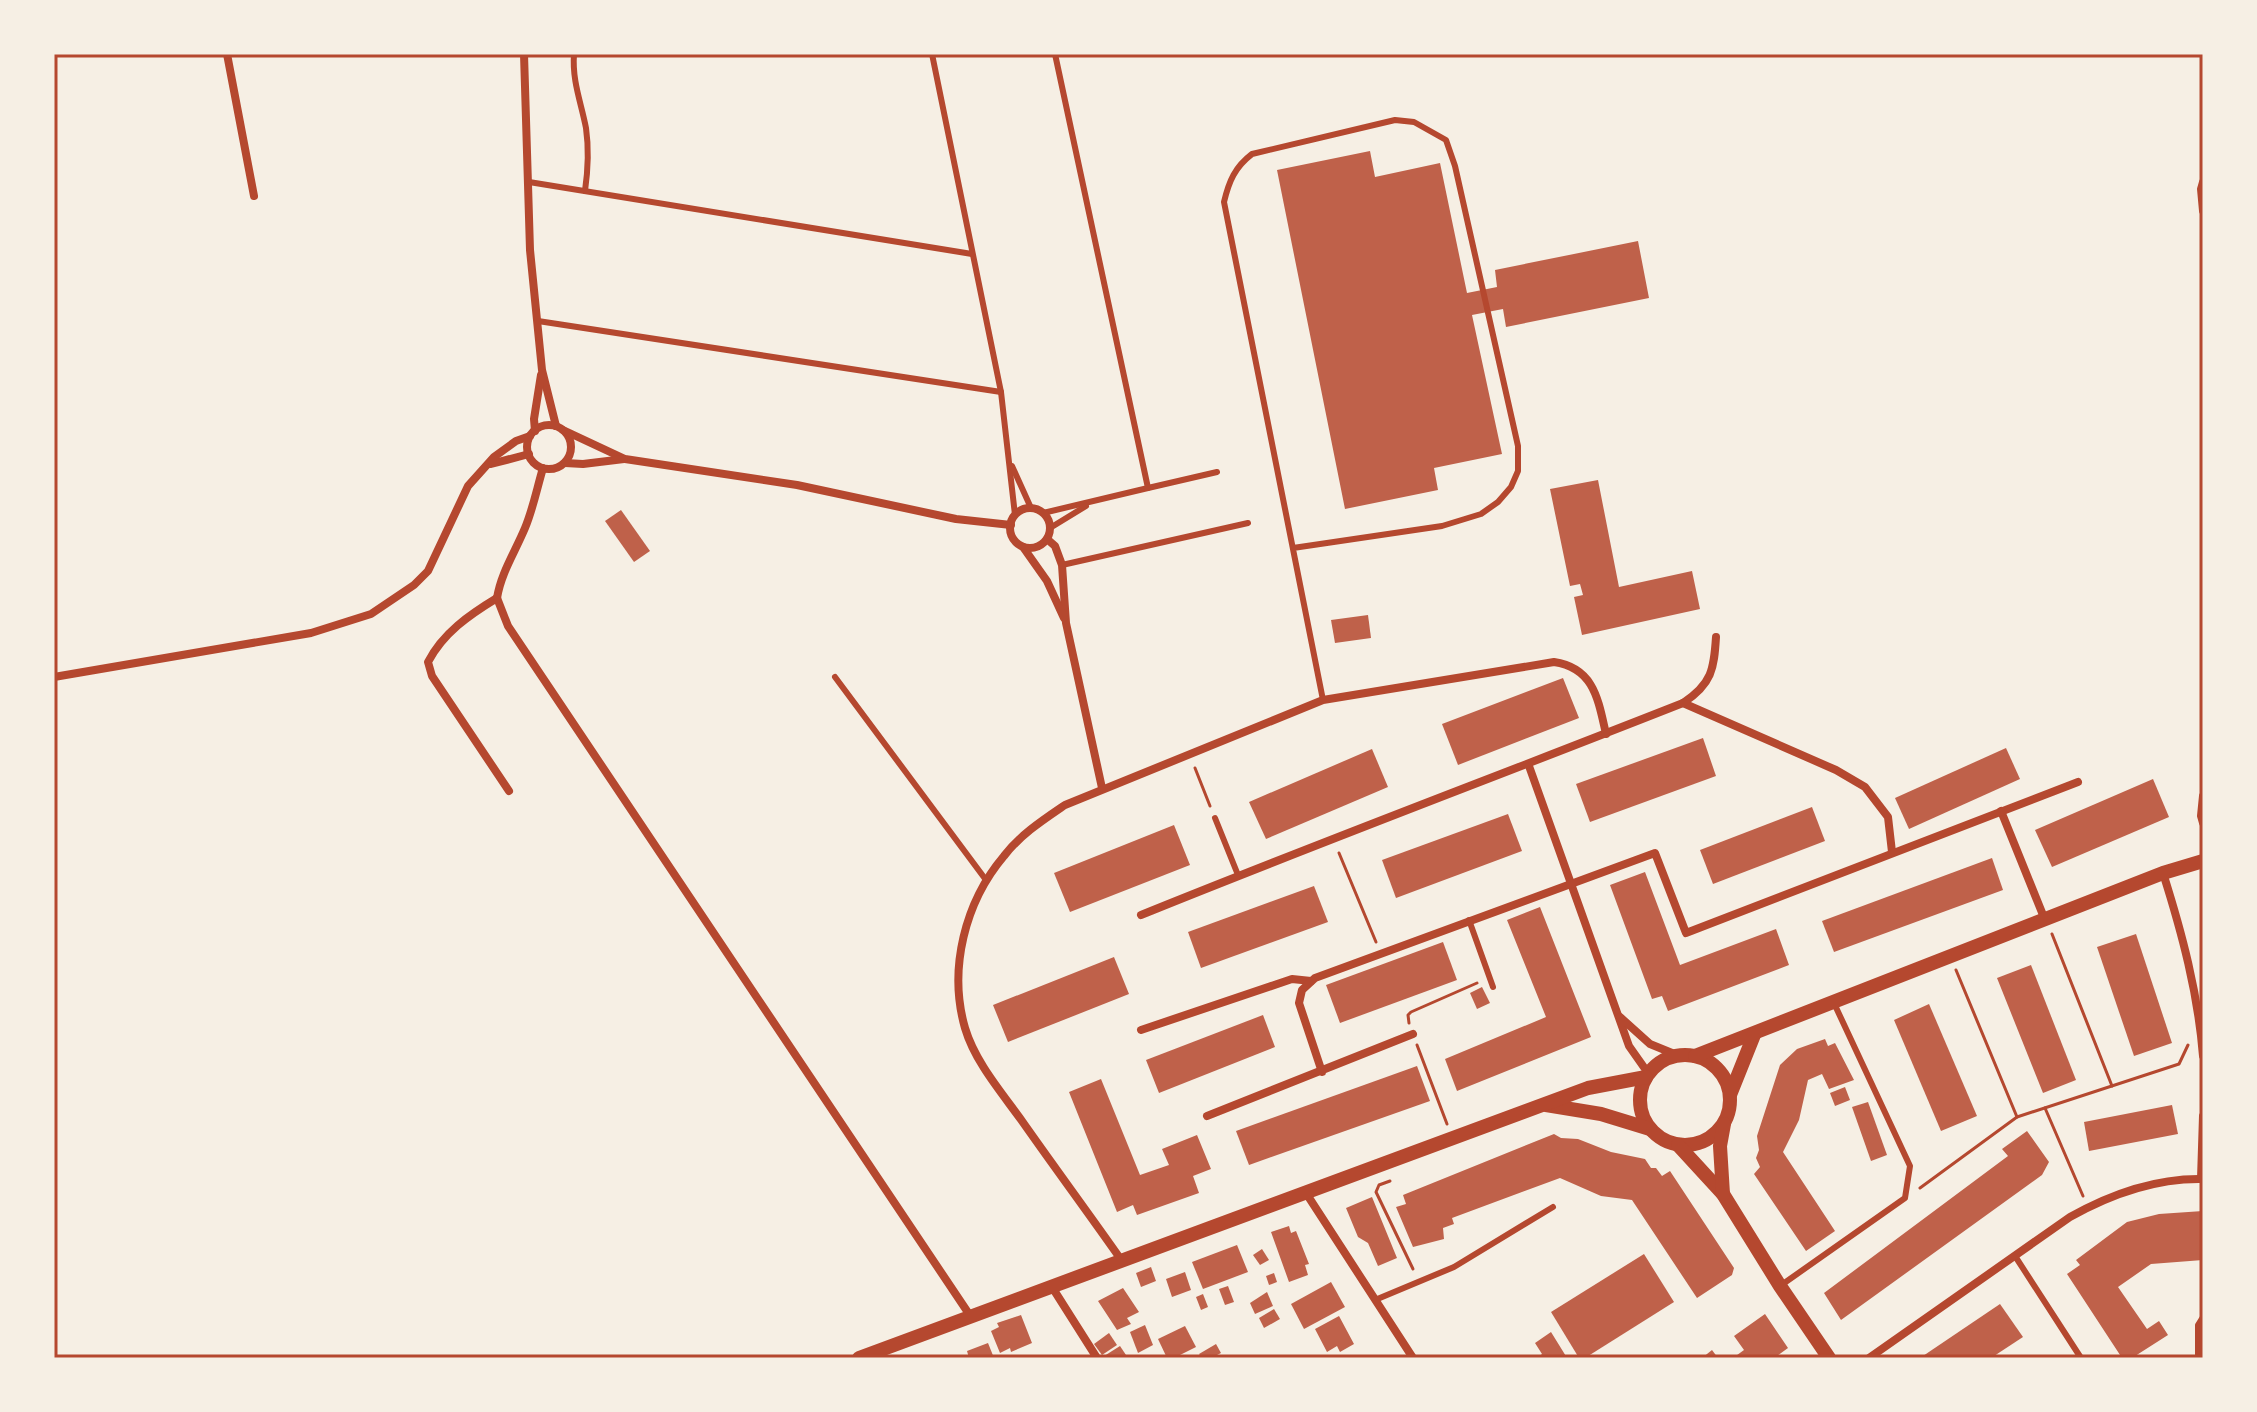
<svg xmlns="http://www.w3.org/2000/svg" width="2257" height="1412" font-family="Commissioner,sans-serif">
<rect width="100%" height="100%" fill="#f6efe4"/>
<g fill="#bf614a">
<path d="M1370 151 1375 177 1440 163 1467 293 1497 287 1495 270 1638 241 1649 298 1506 327 1503 309 1472 315 1502 454 1434 468 1438 490 1345 509 1277 170Z"/>
<path d="M1598 480 1619 587 1692 571 1700 609 1582 635 1574 597 1583 595 1580 584 1570 586 1550 489Z"/>
<path d="M621 510 650 551 634 562 605 521Z"/>
<path d="M1368 615 1371 638 1335 643 1331 620Z"/>
<path d="M1563 678 1579 718 1458 765 1442 724Z"/>
<path d="M1703 738 1716 776 1590 822 1576 784Z"/>
<path d="M2006 748 2020 779 1909 829 1895 798Z"/>
<path d="M1372 749 1388 787 1266 839 1249 802Z"/>
<path d="M2153 779 2169 817 2052 867 2035 830Z"/>
<path d="M1812 807 1825 841 1713 884 1700 850Z"/>
<path d="M1508 814 1522 851 1396 898 1382 860Z"/>
<path d="M1174 825 1190 865 1070 912 1054 873Z"/>
<path d="M1992 858 2003 890 1834 952 1822 921Z"/>
<path d="M1645 872 1680 965 1776 929 1789 965 1668 1011 1662 996 1652 999 1610 885Z"/>
<path d="M1314 886 1328 922 1201 968 1188 932Z"/>
<path d="M1540 907 1591 1037 1457 1091 1445 1059 1546 1017 1507 920Z"/>
<path d="M2136 934 2172 1043 2134 1056 2097 947Z"/>
<path d="M1443 942 1457 980 1340 1023 1326 985Z"/>
<path d="M1114 957 1129 994 1008 1042 993 1005Z"/>
<path d="M2031 965 2076 1080 2043 1093 1997 978Z"/>
<path d="M1482 987 1490 1003 1477 1009 1470 993Z"/>
<path d="M1929 1004 1977 1116 1941 1131 1894 1020Z"/>
<path d="M1263 1015 1275 1047 1159 1093 1146 1060Z"/>
<path d="M1825 1039 1828 1046 1835 1043 1854 1080 1829 1089 1822 1074 1808 1080 1799 1120 1783 1152 1835 1231 1806 1251 1754 1174 1760 1167 1756 1158 1759 1150 1757 1136 1780 1065 1797 1049Z"/>
<path d="M1417 1066 1430 1101 1249 1165 1236 1131Z"/>
<path d="M1101 1079 1140 1175 1169 1165 1162 1149 1197 1135 1211 1169 1193 1176 1199 1193 1137 1215 1133 1205 1117 1212 1069 1092Z"/>
<path d="M1845 1087 1850 1100 1835 1106 1830 1093Z"/>
<path d="M1868 1102 1887 1155 1871 1161 1852 1107Z"/>
<path d="M2172 1105 2178 1134 2089 1151 2084 1122Z"/>
<path d="M2027 1131 2049 1162 2042 1175 1841 1320 1824 1293 2008 1156 2002 1149Z"/>
<path d="M1554 1134 1561 1138 1578 1139 1611 1152 1645 1159 1651 1168H1656L1662 1176 1670 1171 1734 1268 1732 1275 1697 1298 1632 1200 1601 1196 1560 1178 1452 1218 1454 1224 1443 1228 1444 1239 1413 1247 1396 1207 1406 1204 1403 1195Z"/>
<path d="M1372 1197 1397 1258 1378 1266 1368 1243 1358 1237 1346 1208Z"/>
<path d="M2203 1211V1260L2151 1264 2118 1287 2147 1329 2159 1321 2168 1335 2132 1358H2122L2067 1274 2080 1265 2076 1260 2127 1222 2159 1214Z"/>
<path d="M1289 1226 1291 1233 1296 1231 1309 1264 1305 1265 1308 1275 1289 1282 1271 1232Z"/>
<path d="M1237 1245 1248 1272 1203 1289 1192 1262Z"/>
<path d="M1262 1249 1269 1260 1260 1265 1253 1255Z"/>
<path d="M1644 1254 1674 1302 1585 1358H1579L1551 1312Z"/>
<path d="M1151 1267 1156 1281 1141 1287 1136 1273Z"/>
<path d="M1185 1272 1191 1290 1172 1297 1166 1279Z"/>
<path d="M1274 1273 1277 1282 1269 1285 1266 1276Z"/>
<path d="M1331 1282 1345 1307 1304 1329 1291 1304Z"/>
<path d="M1228 1286 1234 1302 1225 1305 1219 1289Z"/>
<path d="M1123 1288 1139 1312 1127 1318 1131 1324 1117 1330 1098 1301Z"/>
<path d="M1267 1292 1273 1306 1255 1314 1250 1303Z"/>
<path d="M1203 1294 1208 1307 1201 1310 1196 1297Z"/>
<path d="M2000 1304 2023 1337 1991 1358H1920Z"/>
<path d="M1274 1309 1280 1319 1264 1328 1259 1318Z"/>
<path d="M1765 1314 1788 1348 1774 1358H1733L1744 1350 1734 1336Z"/>
<path d="M1021 1315 1032 1343 1011 1352 1010 1348 1000 1353 991 1331 999 1327 997 1323Z"/>
<path d="M1339 1316 1354 1344 1340 1352 1337 1346 1327 1352 1315 1329Z"/>
<path d="M1145 1325 1153 1345 1138 1353 1130 1332Z"/>
<path d="M1185 1326 1196 1347 1174 1358H1167L1158 1339Z"/>
<path d="M1551 1332 1564 1353 1567 1358H1537L1542 1354 1535 1343Z"/>
<path d="M1109 1333 1117 1345 1102 1355 1094 1344Z"/>
<path d="M988 1343 994 1358H969L967 1351Z"/>
<path d="M1216 1344 1221 1353 1211 1358H1202L1199 1354Z"/>
<path d="M1120 1346 1128 1358H1101Z"/>
<path d="M1712 1350 1718 1358H1702Z"/>
</g>
<g fill="none" stroke-linecap="round" stroke-linejoin="round">
<g stroke="#b5482f" stroke-width="3">
<path d="M1195 768 1210 806"/>
<path d="M1339 853 1376 942"/>
<path d="M2052 934 2112 1086"/>
<path d="M1956 970 2017 1117"/>
<path d="M1409 1023 1408 1015 1411 1012 1477 983"/>
<path d="M1417 1045 1447 1124"/>
<path d="M2045 1108 2083 1196"/>
<path d="M1390 1181 1379 1185 1376 1192 1413 1269"/>
<path d="M1920 1188 2017 1117 2179 1064 2188 1045"/>
</g>
<g stroke="#b5482f" stroke-width="6">
<path d="M574 54C572 81 581 102 586 128 589 149 588 170 585 191"/>
<path d="M932 54 1001 392 1015 515"/>
<path d="M529 182 972 254"/>
<path d="M538 321 1001 392"/>
<path d="M1012 466 1031 508"/>
<path d="M1148 488 1217 472"/>
<path d="M1043 513 1148 488 1055 54"/>
<path d="M1050 528 1086 506"/>
<path d="M1293 548 1442 526 1481 514 1498 502 1511 487 1518 471V446L1455 166 1446 140 1414 122 1395 120 1252 154C1235 167 1229 181 1224 202L1323 700"/>
<path d="M1062 565 1248 523"/>
<path d="M835 677 986 880"/>
<path d="M1215 818 1238 875"/>
<path d="M1469 920 1493 987"/>
<path d="M2015 1256 2081 1358"/>
<path d="M1780 1286 1905 1198 1910 1166 1833 1001"/>
<path d="M1375 1300 1454 1267 1553 1207"/>
<path d="M2198 1358V1325L2203 1317"/>
</g>
<g stroke="#b5482f" stroke-width="8">
<path d="M227 54 254 196"/>
<path d="M524 54 530 250 542 370 556 426"/>
<path d="M2203 182 2201 189 2203 211"/>
<circle cx="549" cy="447" r="22"/>
<path d="M563 430 625 459 797 485 956 519 1011 525"/>
<path d="M535 431 534 419 541 375"/>
<path d="M565 463 583 464 624 459"/>
<path d="M491 464 529 454"/>
<circle cx="1030" cy="528" r="20"/>
<path d="M1047 539 1055 546 1062 565 1066 623 1102 788"/>
<path d="M1023 547 1047 581 1064 618"/>
<path d="M497 598 508 626 971 1317"/>
<path d="M497 598C469 615 443 633 428 662L432 676 509 791"/>
<path d="M497 598C501 573 515 552 525 528 533 509 537 488 543 468"/>
<path d="M54 677 311 633 371 614 414 585 428 571 468 486 494 457 516 441 530 436"/>
<path d="M1683 703 1836 770 1865 787 1888 817 1892 852"/>
<path d="M1529 766 1629 1046 1648 1073"/>
<path d="M2203 796 2201 816 2203 823"/>
<path d="M2001 811 2045 920"/>
<path d="M2163 873C2182 933 2198 993 2203 1056"/>
<path d="M1141 915C1321 842 1503 774 1683 703 1712 684 1714 669 1716 637"/>
<path d="M1620 1017 1650 1044 1677 1055"/>
<path d="M1141 1030 1292 979 1311 981"/>
<path d="M1322 1072 1299 1003 1302 990 1315 978 1655 853 1686 933 2078 782"/>
<path d="M1207 1116 1413 1034"/>
<path d="M2201 1179 2203 1116"/>
<path d="M1306 1193 1413 1358"/>
<path d="M1122 1261C1089 1214 1055 1168 1022 1121 1002 1093 975 1062 965 1028 948 969 965 902 1004 856 1020 835 1043 820 1065 805L1323 700 1554 662C1594 668 1598 699 1606 734"/>
<path d="M1052 1287 1097 1358"/>
<path d="M1869 1358 2070 1217C2111 1194 2156 1178 2203 1179"/>
</g>
<g stroke="#b5482f" stroke-width="14">
<circle cx="1685" cy="1100" r="45"/>
<path d="M1695 1056 2163 873 2203 861"/>
<path d="M1730 1095 1754 1035"/>
<path d="M1546 1105 1601 1114 1650 1129"/>
<path d="M1678 1145 1723 1194 1780 1286 1829 1358"/>
<path d="M1723 1194 1720 1146 1724 1124"/>
<path d="M859 1358 1588 1088 1646 1077"/>
</g>
</g>
<rect width="2257" height="1412" fill="none" stroke="#f6efe4" stroke-width="112"/>
<rect x="56" y="56" width="2145" height="1300" fill="none" stroke="#b5482f" stroke-width="3"/>
</svg>
